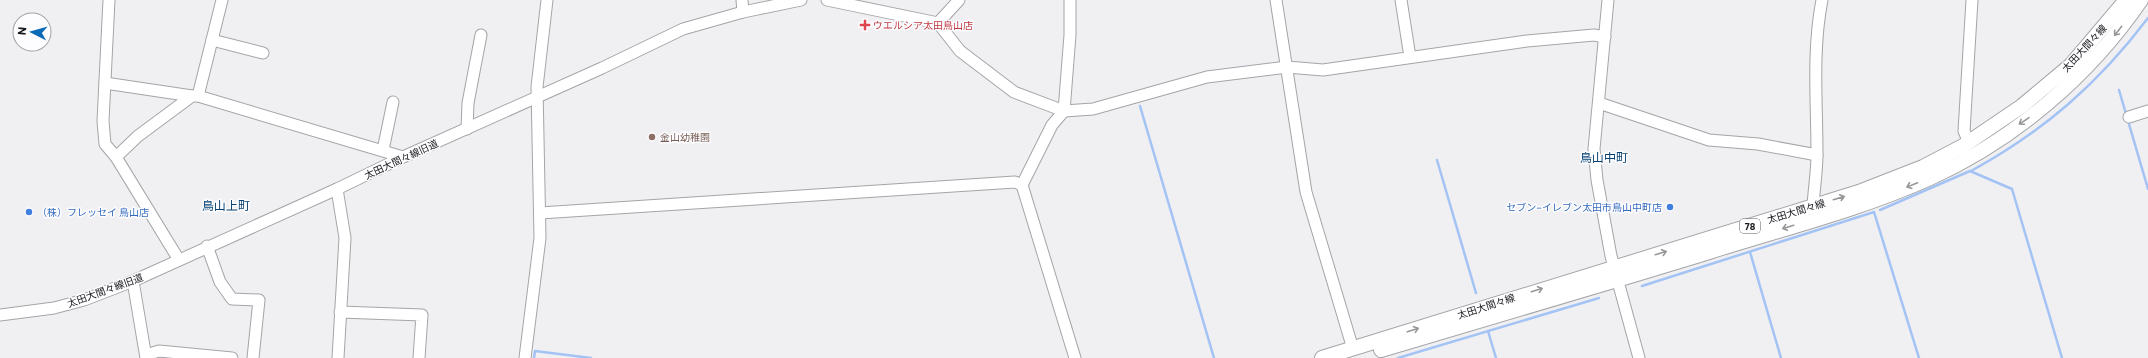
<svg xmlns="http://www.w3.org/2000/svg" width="2148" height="358" font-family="Commissioner,'Noto Sans JP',sans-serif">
<rect width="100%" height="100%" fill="#f0f0f3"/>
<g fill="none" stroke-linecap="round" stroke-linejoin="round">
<g stroke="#a4c3f5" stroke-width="2.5">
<path d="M2119 90 2148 189"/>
<path d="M1140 106 1214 358"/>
<path d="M1437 160 1476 293"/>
<path d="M1971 171C2044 131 2098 84 2148 18"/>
<path d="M1880 210 1970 171 2012 189 2062 358"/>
<path d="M1750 252 1781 358"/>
<path d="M1642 286 1874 212 1919 358"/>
<path d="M1488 331 1496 358"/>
<path d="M534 358 535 351 591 358"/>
<path d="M1398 358 1599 298"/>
</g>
<defs>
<g id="minor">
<path d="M109 0 103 121 105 144 116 157 179 260"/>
<path d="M742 0 743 12"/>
<path d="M827 0 938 23 960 51 1014 92 1064 111 1093 109 1207 77 1287 67 1323 70 1527 41 1594 35 1605 37"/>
<path d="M1070 0V35L1064 111 1052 125 1022 185 1075 358"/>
<path d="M1276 0 1306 192 1353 349"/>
<path d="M1401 0 1410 57"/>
<path d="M1608 0 1594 149 1597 180 1611 256 1639 358"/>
<path d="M938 23 959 0"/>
<path d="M212 40 263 53"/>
<path d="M105 83 192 96"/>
<path d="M198 96 222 0"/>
<path d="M1599 103 1709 140 1758 144 1817 155"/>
<path d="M2129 117 2148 111"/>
<path d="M467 129 468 103 481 35"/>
<path d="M1969 143 1964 131 1972 0"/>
<path d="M383 150 393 102"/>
<path d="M116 157 138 136 192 96H198L403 157"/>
<path d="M337 189 345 238 338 358"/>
<path d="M1813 206C1814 189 1817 171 1817 154 1817 102 1812 51 1822 0"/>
<path d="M540 213 1015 182 1022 185"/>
<path d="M207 246 220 282 232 299 259 300 253 358"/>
<path d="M133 281 146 358"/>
<path d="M340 312 422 315 419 358"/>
<path d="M0 315 54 308 84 300 133 281 337 189 403 157 602 68 683 29 743 12 801 0"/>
<path d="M146 355 159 351 232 358"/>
<path d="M525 358 540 238 537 87 547 0"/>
</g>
<g id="major">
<path d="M1381 350C1490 318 1598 286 1706 253 1781 229 1859 210 1930 178 2014 140 2089 76 2141 0"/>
<path d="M1322 358 1859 192 1923 167 1963 146 2022 106 2071 65 2126 0"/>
</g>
</defs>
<use href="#minor" stroke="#a4a5a8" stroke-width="13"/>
<use href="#major" stroke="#a4a5a8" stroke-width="16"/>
<use href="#minor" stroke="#fff" stroke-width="11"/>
<use href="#major" stroke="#fff" stroke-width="14"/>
</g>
<defs><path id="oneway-shaft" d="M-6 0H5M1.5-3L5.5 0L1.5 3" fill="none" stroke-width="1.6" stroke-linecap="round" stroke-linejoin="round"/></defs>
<g stroke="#979798">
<use href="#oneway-shaft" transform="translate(2118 31) rotate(128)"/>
<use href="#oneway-shaft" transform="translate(2024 121) rotate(146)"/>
<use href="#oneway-shaft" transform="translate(1912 185) rotate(158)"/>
<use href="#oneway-shaft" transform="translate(1839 198) rotate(-16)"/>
<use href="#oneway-shaft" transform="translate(1788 227) rotate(163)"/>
<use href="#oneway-shaft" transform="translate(1661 253) rotate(-17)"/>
<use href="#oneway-shaft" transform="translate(1537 290) rotate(-17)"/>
<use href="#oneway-shaft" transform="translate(1413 330) rotate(-18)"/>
</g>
<path fill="#e0444e" stroke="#fdfdff" stroke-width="1.5" d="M863 19h4v4h4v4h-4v4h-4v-4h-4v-4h4z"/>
<circle fill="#8d6e63" stroke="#fdfdff" stroke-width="1.5" cx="652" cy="137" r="4"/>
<g fill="#3f7fe0" stroke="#fdfdff" stroke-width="1.5">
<circle cx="1670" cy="207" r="4"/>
<circle cx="29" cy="212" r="4"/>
</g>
<g text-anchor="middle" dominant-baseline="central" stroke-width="3" stroke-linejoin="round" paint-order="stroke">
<rect fill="#fdfdff" stroke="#5c5d5e" stroke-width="1" x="1740" y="219" width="20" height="14" rx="3"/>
<g font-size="9" font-weight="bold" fill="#171819">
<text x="1750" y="226">78</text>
</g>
<g font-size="10" fill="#be3a42" stroke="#fdfdff" text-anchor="start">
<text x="873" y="25">ウエルシア太田鳥山店</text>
</g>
<g font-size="10" fill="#171819" stroke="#fdfdff">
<text transform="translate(2084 48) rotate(-47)">太田大間々線</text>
<text transform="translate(401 159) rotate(-25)">太田大間々線旧道</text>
<text transform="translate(1796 211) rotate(-17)">太田大間々線</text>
<text transform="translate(105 290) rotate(-20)">太田大間々線旧道</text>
<text transform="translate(1486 306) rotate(-18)">太田大間々線</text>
</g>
<g font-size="10" fill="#785e54" stroke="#fdfdff" text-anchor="start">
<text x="660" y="137">金山幼稚園</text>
</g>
<g font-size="10" fill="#366cbe" stroke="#fdfdff" text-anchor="end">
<text x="1662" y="207">セブン−イレブン太田市鳥山中町店</text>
<text x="37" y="212" text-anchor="start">（株）フレッセイ 鳥山店</text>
</g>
<g font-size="12" fill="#054071" stroke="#fdfdff">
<text x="1604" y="157">鳥山中町</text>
<text x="226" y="205">鳥山上町</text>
</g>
</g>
<g transform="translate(32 32) rotate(276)"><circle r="19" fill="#fdfdff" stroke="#a1a1a3"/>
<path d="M0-3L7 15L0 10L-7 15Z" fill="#0b6bb7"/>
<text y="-6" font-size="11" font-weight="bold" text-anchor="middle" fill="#171819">N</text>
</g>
</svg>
